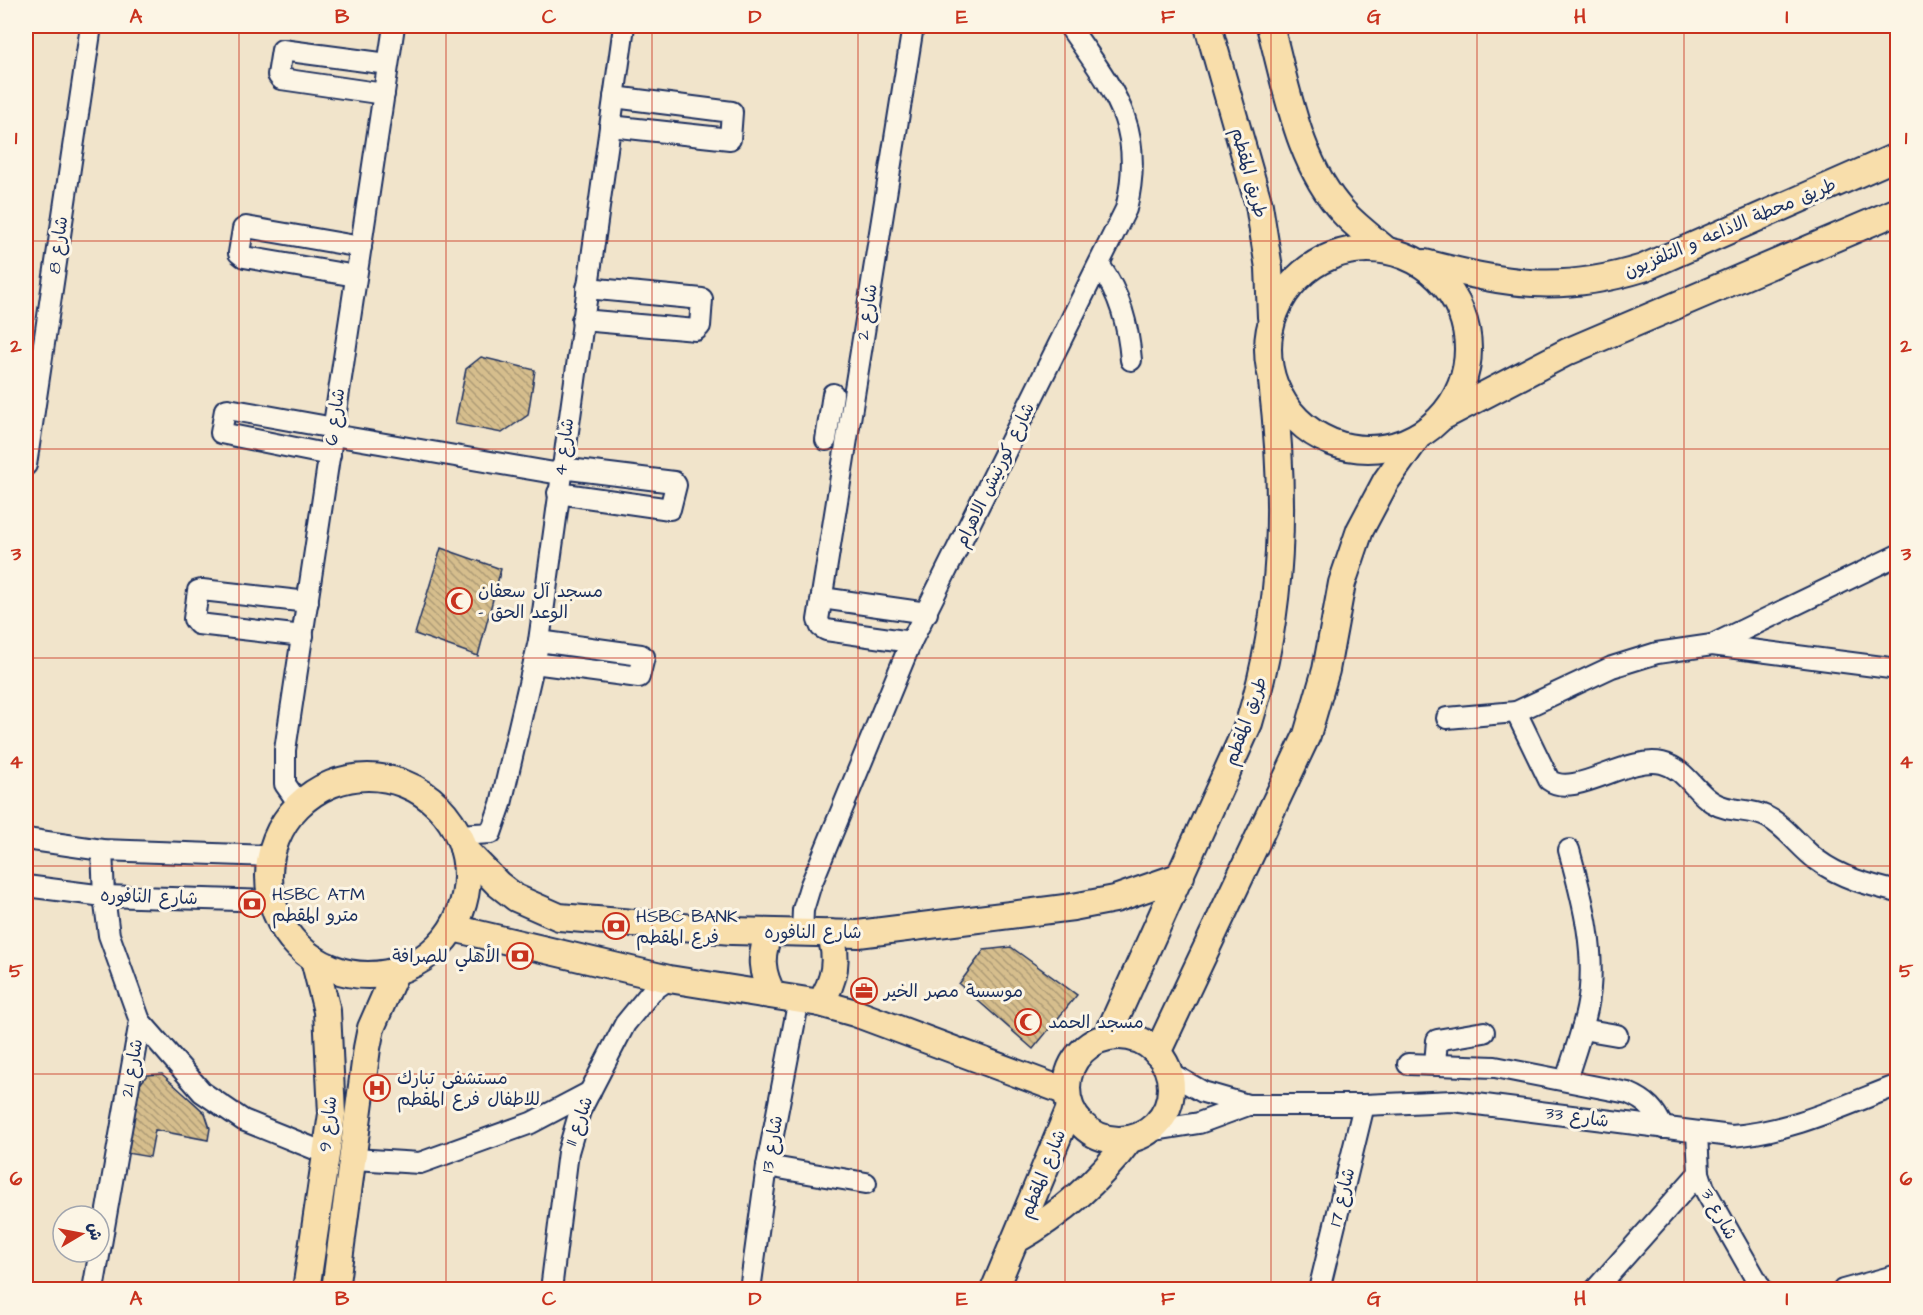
<svg xmlns="http://www.w3.org/2000/svg" width="1923" height="1315" font-family="'Architects Daughter','Playpen Sans Arabic',sans-serif">
<defs>
<pattern id="building-back-hatch" width="6" height="6" patternUnits="userSpaceOnUse" patternTransform="scale(1.5)"><rect width="6" height="6" fill="#d6be8d"/><path d="M-1 5l2 2M0 0l6 6M5-1l2 2" fill="none" stroke="#ad9b76"/></pattern>
</defs>
<rect width="100%" height="100%" fill="#f1e4cb"/>
<filter id="ink" filterUnits="userSpaceOnUse"><feTurbulence type="fractalNoise" baseFrequency=".0167" numOctaves="2"/><feDisplacementMap in="SourceGraphic" scale="12" xChannelSelector="R" yChannelSelector="G"/><feConvolveMatrix kernelMatrix="1 2 1 2 8 2 1 2 1" color-interpolation-filters="sRGB"/></filter>
<g filter="url(#ink)">
<g fill="url(#building-back-hatch)" stroke="#1b2f5e" stroke-width="1.5">
<path d="M481 357 535 370 528 415 502 433 455 424 466 369Z"/>
<path d="M441 548 501 569 478 656 415 634Z"/>
<path d="M1011 947 1077 995 1033 1049 959 984 984 950Z"/>
<path d="M162 1074 205 1113 210 1128 208 1140 155 1130 150 1157 126 1153 138 1087 147 1075Z"/>
</g>
<g fill="none" stroke-linecap="round" stroke-linejoin="round">
<defs>
<g id="minor">
<path d="M384 94 281 79 278 75 282 50 388 64"/>
<path d="M610 126 730 139 732 112 614 97"/>
<path d="M1100 266C1120 295 1128 324 1131 360"/>
<path d="M356 276 244 257 239 253 243 229 246 227 361 247"/>
<path d="M582 320 696 330 700 326 702 299 587 288"/>
<path d="M333 435 560 474"/>
<path d="M826 440 833 394"/>
<path d="M330 455 221 433 225 410 228 409 334 428"/>
<path d="M26 465 91 26"/>
<path d="M558 493 670 509 676 485 674 482 561 468"/>
<path d="M822 598 927 613"/>
<path d="M303 636 198 624 194 619 198 591 202 590 308 602"/>
<path d="M911 642 826 630 821 627 818 620 913 26"/>
<path d="M1712 645 1898 555"/>
<path d="M534 663 639 677 644 657 641 655 539 641"/>
<path d="M1516 712 1549 780C1574 799 1627 755 1662 763 1686 769 1693 790 1712 802 1729 813 1748 808 1765 816 1785 825 1799 847 1817 860 1841 878 1869 885 1898 892"/>
<path d="M1447 718 1516 712 1612 667 1657 653 1712 645 1898 669"/>
<path d="M299 804 285 784V750L394 26"/>
<path d="M459 835 491 833 501 804 539 641 624 26"/>
<path d="M26 839 102 850 271 856"/>
<path d="M26 886 104 896 273 901"/>
<path d="M802 933 803 910 810 887 911 642 1126 209C1146 126 1114 91 1069 26"/>
<path d="M140 1021 202 1092 243 1120 325 1153"/>
<path d="M1582 1029 1617 1035"/>
<path d="M1408 1064 1495 1067 1628 1093C1647 1101 1655 1110 1663 1128"/>
<path d="M1435 1064 1437 1040 1484 1032"/>
<path d="M1168 1072 1203 1092 1248 1105H1364L1453 1101 1731 1136C1789 1132 1843 1106 1898 1085"/>
<path d="M1566 1080C1573 1057 1582 1033 1587 1009 1598 956 1583 901 1569 850"/>
<path d="M1149 1131 1199 1123 1248 1105"/>
<path d="M1697 1133 1699 1173 1704 1188 1762 1290"/>
<path d="M354 1159 420 1163 531 1123 590 1092"/>
<path d="M767 1166 866 1183"/>
<path d="M93 1290 140 1021 109 935 104 896 102 850"/>
<path d="M551 1290 568 1152 580 1111 625 1024 652 991 669 979"/>
<path d="M750 1290 767 1166 799 999"/>
<path d="M1319 1290 1364 1105"/>
<path d="M1595 1290 1699 1173"/>
<path d="M1843 1290 1898 1275"/>
</g>
<g id="major">
<path d="M1208 26 1259 205 1269 268 1271 317"/>
<path d="M1270 26C1287 88 1298 164 1344 213 1356 226 1372 238 1386 250"/>
<circle cx="1368" cy="349" r="100"/>
<path d="M1425 263C1507 284 1559 294 1643 268L1898 156"/>
<path d="M1444 416 1567 352 1898 211"/>
<circle cx="368" cy="876" r="99"/>
<path d="M463 848 498 884 516 898 559 917 732 931 858 934 1073 907 1115 899 1181 876"/>
<path d="M453 928 669 979 820 1003 855 1013 1067 1092"/>
<path d="M770 932C759 955 761 973 773 995"/>
<path d="M820 1003C835 981 839 959 830 933"/>
<circle cx="1119" cy="1088" r="52"/>
<path d="M1107 1037 1249 723C1284 609 1286 499 1272 381"/>
<path d="M1157 1053 1307 735 1326 670 1342 583 1360 530 1386 481 1418 436"/>
<path d="M1016 1240C1062 1214 1098 1182 1130 1139"/>
<path d="M306 1290 332 1114 327 1011 314 959"/>
<path d="M335 1290 367 1048 371 1028 396 971"/>
<path d="M994 1290 1070 1108"/>
</g>
</defs>
<use href="#minor" stroke="#1b2f5e" stroke-width="24"/>
<use href="#major" stroke="#1b2f5e" stroke-width="30"/>
<use href="#minor" stroke="#fcf5e5" stroke-width="20"/>
<use href="#major" stroke="#f8deab" stroke-width="26"/>
</g>
</g>
<path fill="none" stroke="#c8321e" stroke-width="1.5" stroke-opacity="0.55" d="M239 26V1290M446 26V1290M652 26V1290M858 26V1290M1065 26V1290M1271 26V1290M1477 26V1290M1684 26V1290M26 241H1898M26 449H1898M26 658H1898M26 866H1898M26 1074H1898"/>
<defs>
<symbol id="mosque-ring" viewBox="-11 -11 22 22"><circle r="9.5" fill="#fcf5e5" stroke="#c8321e" stroke-width="1.5"/><path d="M3.5-4.9A6 6 0 1 0 3.5 4.9A5 5 0 1 1 3.5-4.9Z" fill="#c8321e"/></symbol>
<symbol id="bank-ring" viewBox="-11 -11 22 22"><circle r="9.5" fill="#fcf5e5" stroke="#c8321e" stroke-width="1.5"/><path d="M-6-4H6V4H-6ZM0-2.3a2.3 2.3 0 1 0 0 4.6a2.3 2.3 0 1 0 0-4.6Z" fill="#c8321e"/></symbol>
<symbol id="office-ring" viewBox="-11 -11 22 22"><circle r="9.5" fill="#fcf5e5" stroke="#c8321e" stroke-width="1.5"/><path d="M-6-3h4V-5.5h4V-3h4V5H-6ZM-1-4.5V-3h2v-1.5ZM-6 0V1H6V0Z" fill="#c8321e"/></symbol>
<symbol id="hospital-ring" viewBox="-11 -11 22 22"><circle r="9.5" fill="#fcf5e5" stroke="#c8321e" stroke-width="1.5"/><path d="M-5-5h3v3.5h4V-5h3V5h-3V1.5h-4V5h-3Z" fill="#c8321e"/></symbol>
</defs>
<g fill-rule="evenodd">
<use href="#mosque-ring" x="444" y="586" width="30" height="30"/>
<use href="#bank-ring" x="237" y="889" width="30" height="30"/>
<use href="#bank-ring" x="601" y="911" width="30" height="30"/>
<use href="#bank-ring" x="505" y="941" width="30" height="30"/>
<use href="#office-ring" x="849" y="976" width="30" height="30"/>
<use href="#mosque-ring" x="1013" y="1007" width="30" height="30"/>
<use href="#hospital-ring" x="362" y="1073" width="30" height="30"/>
</g>
<g text-anchor="middle" dominant-baseline="central" stroke-width="6" stroke-linejoin="round" paint-order="stroke">
<g font-size="18" fill="#1b2f5e" stroke="#fcf5e5">
<text transform="translate(1249 173) rotate(75)">طريق المقطم</text>
<text transform="translate(1730 228) rotate(-23)">طريق محطة الاذاعه و التلفزيون</text>
<text transform="translate(58 245) rotate(-82)">شارع 8</text>
<text transform="translate(867 312) rotate(-81)">شارع 2</text>
<text transform="translate(335 417) rotate(-82)">شارع 6</text>
<text transform="translate(564 447) rotate(-82)">شارع 4</text>
<text transform="translate(995 475) rotate(-64)">شارع كورنيش الاهرام</text>
<text transform="translate(1246 721) rotate(-70)">طريق المقطم</text>
<text transform="translate(149 897) rotate(2)">شارع النافوره</text>
<text x="813" y="932">شارع النافوره</text>
<text transform="translate(132 1068) rotate(-80)">شارع 21</text>
<text transform="translate(1577 1117) rotate(8)">شارع 33</text>
<text transform="translate(579 1121) rotate(-70)">شارع 11</text>
<text transform="translate(328 1124) rotate(-84)">شارع 9</text>
<text transform="translate(772 1144) rotate(-80)">شارع 13</text>
<text transform="translate(1043 1174) rotate(-68)">شارع المقطم</text>
<text transform="translate(1342 1197) rotate(-76)">شارع 17</text>
<text transform="translate(1719 1214) rotate(61)">شارع 3</text>
</g>
<g font-size="18" fill="#1b2f5e" stroke="#fcf5e5" text-anchor="start">
<text x="478" y="591">مسجد آل سعفان<tspan x="478" dy="21">- الوعد الحق</tspan></text>
<text x="272" y="894">HSBC ATM<tspan x="272" dy="21">مترو المقطم</tspan></text>
<text x="636" y="916">HSBC BANK<tspan x="636" dy="21">فرع المقطم</tspan></text>
<text x="500" y="956" text-anchor="end">الأهلي للصرافة</text>
<text x="884" y="991">موسسة مصر الخير</text>
<text x="1048" y="1022">مسجد الحمد</text>
<text x="397" y="1078">مستشفى تبارك<tspan x="397" dy="21">للاطفال فرع المقطم</tspan></text>
</g>
</g>
<rect width="1923" height="1315" fill="none" stroke="#fcf5e5" stroke-width="66"/>
<g transform="translate(81 1234) rotate(80)"><circle r="28" fill="#fcf5e5" stroke="#a2a6af" stroke-width="1.5"/>
<path d="M0-4.5L10 22L0 15L-10 22Z" fill="#c8321e"/>
<text y="-9" font-size="16" font-weight="bold" text-anchor="middle" fill="#1b2f5e">ش</text>
</g>
<rect x="33" y="33" width="1857" height="1249" fill="none" stroke="#c8321e" stroke-width="2"/>
<g font-size="20" text-anchor="middle" font-weight="bold" fill="#c8321e">
<text x="136" y="23">A</text>
<text x="342" y="23">B</text>
<text x="549" y="23">C</text>
<text x="755" y="23">D</text>
<text x="962" y="23">E</text>
<text x="1168" y="23">F</text>
<text x="1374" y="23">G</text>
<text x="1580" y="23">H</text>
<text x="1787" y="23">I</text>
<text x="16" y="144">1</text>
<text x="1906" y="144">1</text>
<text x="16" y="352">2</text>
<text x="1906" y="352">2</text>
<text x="16" y="560">3</text>
<text x="1906" y="560">3</text>
<text x="16" y="768">4</text>
<text x="1906" y="768">4</text>
<text x="16" y="977">5</text>
<text x="1906" y="977">5</text>
<text x="16" y="1185">6</text>
<text x="1906" y="1185">6</text>
<text x="136" y="1305">A</text>
<text x="342" y="1305">B</text>
<text x="549" y="1305">C</text>
<text x="755" y="1305">D</text>
<text x="962" y="1305">E</text>
<text x="1168" y="1305">F</text>
<text x="1374" y="1305">G</text>
<text x="1580" y="1305">H</text>
<text x="1787" y="1305">I</text>
</g>
</svg>
